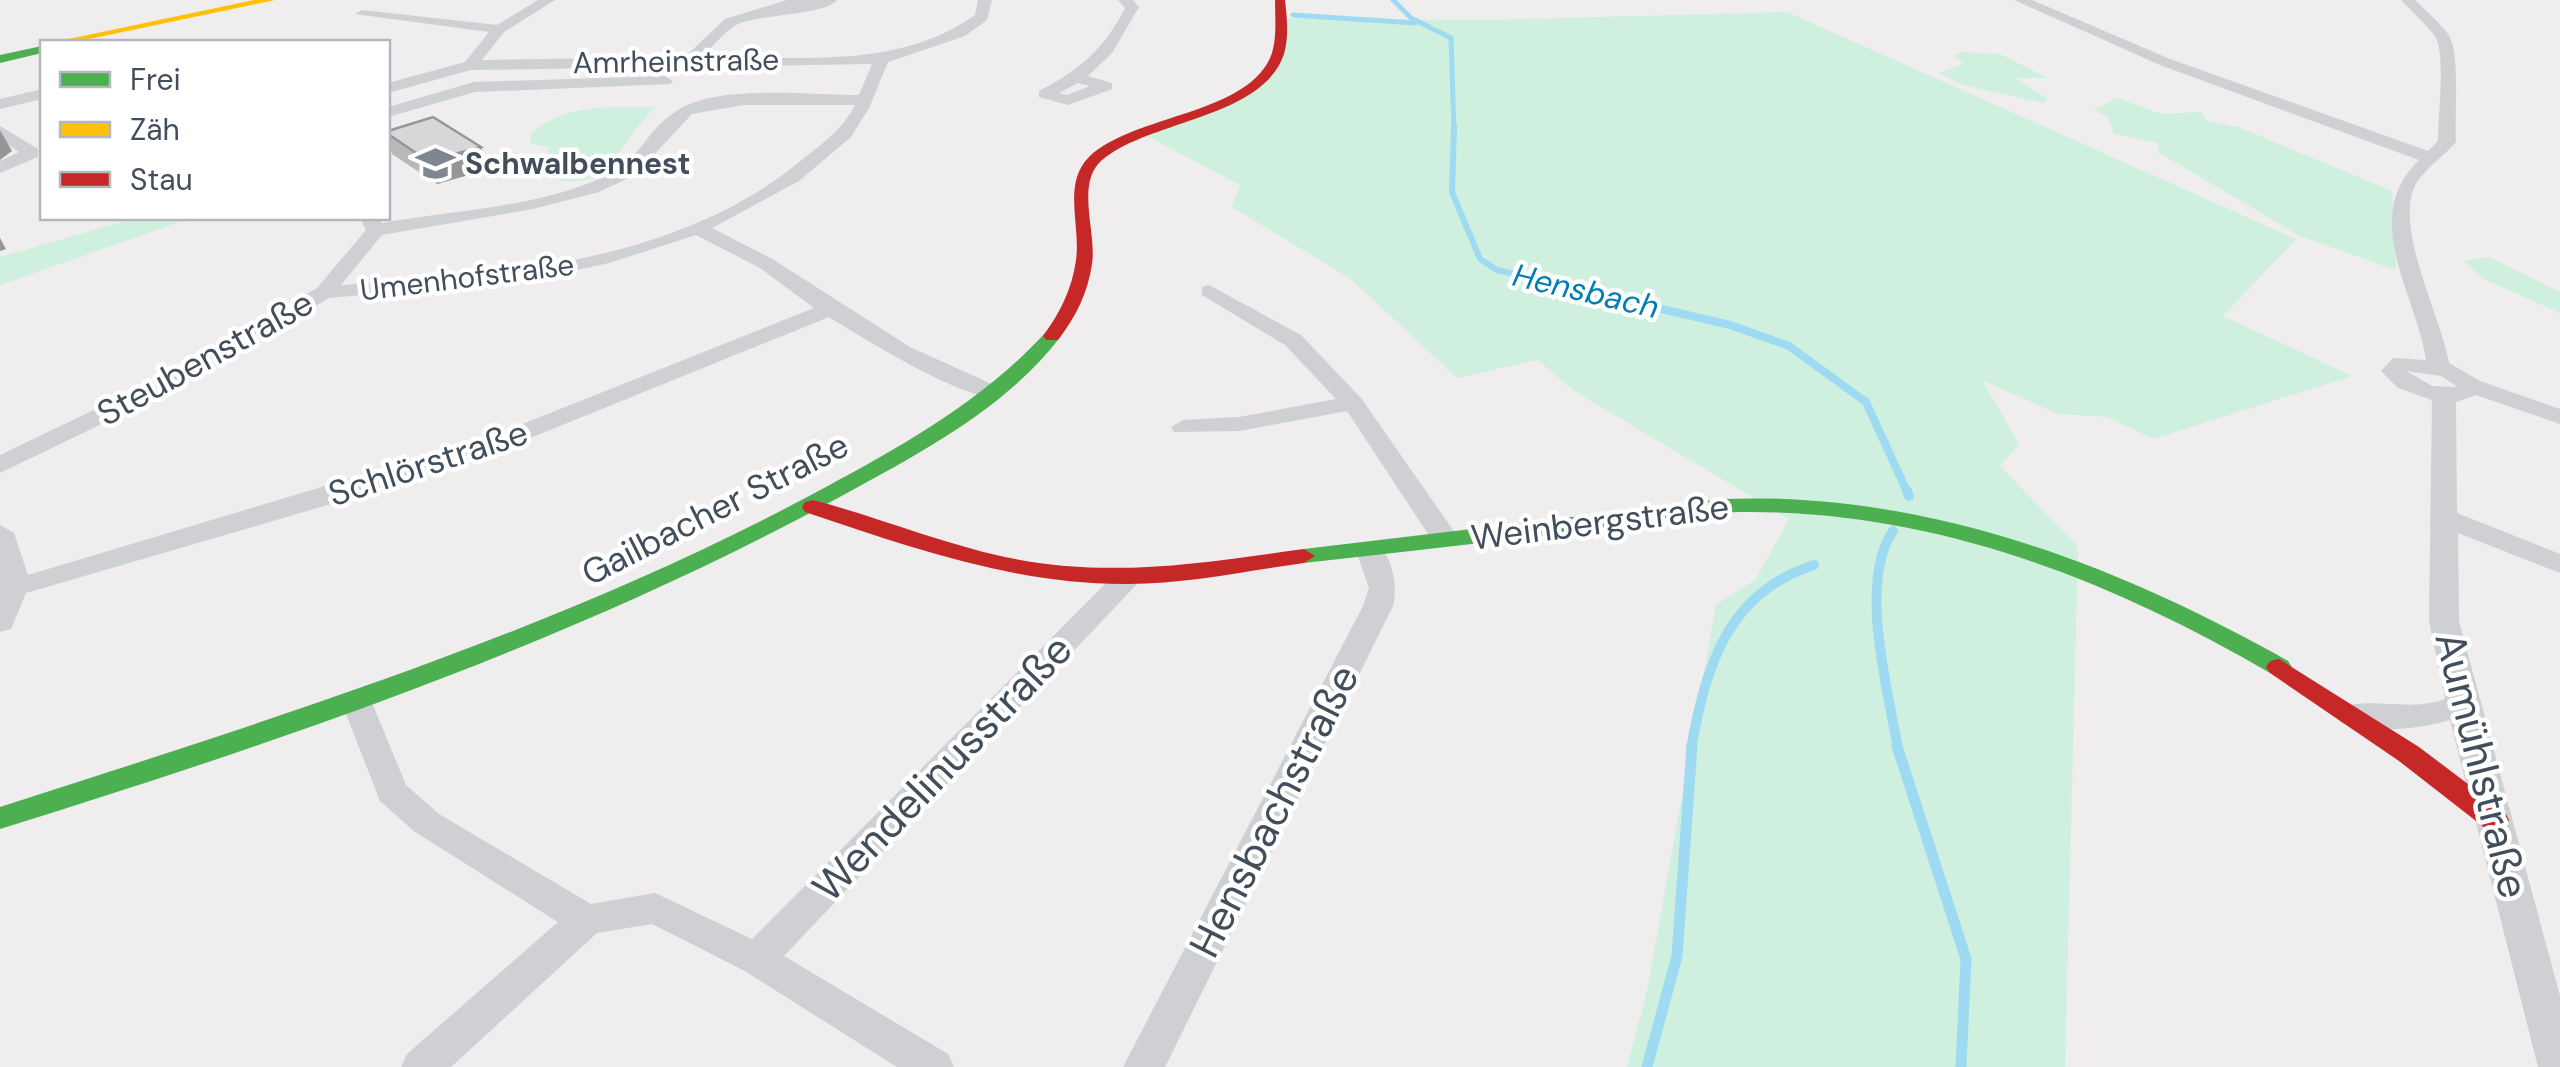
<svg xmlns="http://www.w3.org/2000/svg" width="2560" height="1067" font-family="'DM Sans',sans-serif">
<rect width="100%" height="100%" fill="#efeded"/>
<g fill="#cff0de">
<path d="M1787 12 2296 239 2223 316 2352 376 2153 439 2108 417 2058 414 1982 380 2019 444 2000 466 2078 547 2065 1067H1627L1647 991 1716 605 1756 579 1789 519 1573 390 1538 360 1457 378 1351 279 1232 207 1240 185 1147 136 1244 93 1279 68 1288 18 1484 20Z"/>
<path d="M1962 52 2000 54 2048 78H2015L2048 99 2043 103 1963 85 1939 73 1964 64 1954 56Z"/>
<path d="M2117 98 2162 114 2201 112 2206 121 2238 127 2392 191 2396 270 2300 236 2158 152V143L2114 134 2108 117 2094 110Z"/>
<path d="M656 107C615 143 612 199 544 176L549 147 530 144 531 134C565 102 613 108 656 107Z"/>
<path d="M136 218H191L0 285V257Z"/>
<path d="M2489 257 2560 292V313L2484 279 2463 261Z"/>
</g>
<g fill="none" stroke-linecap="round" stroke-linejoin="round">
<g stroke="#9fdaf3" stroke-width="5">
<path d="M1393 0 1411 18 1451 38 1454 130"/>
<path d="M1293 15 1415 23"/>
</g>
<path stroke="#9fdaf3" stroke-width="6" d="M1454 127 1452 192 1480 259 1497 270 1587 291"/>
<path stroke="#9fdaf3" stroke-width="8" d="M1576 289 1730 325 1789 346 1866 402 1908 494"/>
<g stroke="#9fdaf3" stroke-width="10">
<path d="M1907 491 1909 496"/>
<path d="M1893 531C1858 582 1888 690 1898 749"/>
<path d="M1691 749C1706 666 1727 593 1814 565"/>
</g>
<g stroke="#9fdaf3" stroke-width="11">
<path d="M1897 746 1966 959 1961 1067"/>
<path d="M1647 1067 1677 956 1692 746"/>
</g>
<g fill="#ced0d4" fill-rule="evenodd">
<path d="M538 0H555L504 32 482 60 685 57 725 19 787 0H837C825 15 761 14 738 24 725 30 713 47 702 57 792 56 898 71 975 15L978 0H992L987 20 965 36 888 62 869 108 851 137 799 181 712 228 774 260 910 347 996 386 1000 391 996 396C967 403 858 335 829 317L513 445 331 504 26 593 11 629 0 632V525L14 533 28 575 495 435 814 308 760 268 696 235 609 263 531 280 329 298 193 380 0 473V455L177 370 317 288 366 230 360 218H378L382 223C451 211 526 208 592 182 643 163 642 132 678 110 719 84 810 95 859 95L872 64 471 70 388 93V83L465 62 489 32 355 14 362 10 497 25ZM744 105H855C843 129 823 143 803 159 679 263 496 277 341 285L382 235 533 209 599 192 635 175 692 114Z"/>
<path d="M1118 0H1133L1139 7 1112 53 1088 76 1112 83V89L1068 105 1039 97V91C1080 70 1105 48 1125 8ZM1078 83 1090 86 1067 95 1059 93Z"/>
<path d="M2014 0H2032L2170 59 2428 151 2438 141C2438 116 2446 53 2435 36 2425 23 2412 12 2401 0H2415C2426 11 2439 22 2448 34 2461 52 2454 116 2456 142 2444 156 2427 167 2417 182 2391 224 2442 318 2449 363L2480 381 2560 409V424L2476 395 2456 402 2457 513 2560 554V573L2458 533 2459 621 2560 996V1067H2538L2450 720C2416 730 2375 733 2341 723L2336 715 2341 707C2374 697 2411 712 2445 699L2429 621 2432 400 2398 388 2381 371 2393 358 2426 360C2416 293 2359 219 2419 160L2160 65ZM2406 371 2441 376 2458 387 2432 386Z"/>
<path d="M665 76 673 81 670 84 475 92 388 117V107L474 82Z"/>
<path d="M42 89V99L0 109V99Z"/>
<path d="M0 126 38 149V157L0 173V161L19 152 0 139Z"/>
<path d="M1209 285 1301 335 1361 398 1460 540 1456 546H1436L1347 411 1239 431 1174 432 1171 427 1183 420 1239 417 1336 399 1285 345 1202 295V287Z"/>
<path d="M1370 543C1393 548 1398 586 1393 606L1165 1067H1123L1363 606 1369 588 1356 551Z"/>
<path d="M1128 568 1142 577 1138 583 784 956 948 1054 954 1067H897L743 970 652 924 597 933 451 1067H401L407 1054 558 922 415 832 380 801 341 701 346 693H368L406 785 439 814 591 904 655 893 752 939 1118 571Z"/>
</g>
<g fill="#4caf50" fill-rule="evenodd">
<path d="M42 46V53L0 63V55Z"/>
<path d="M1052 331 1061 336C1005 410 916 455 836 499 573 642 286 740 0 829V807C276 718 554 632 811 495 895 450 980 404 1046 332Z"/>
<path d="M1723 499C1924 491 2116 564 2288 661L2292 667 2288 673H2270C2107 578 1932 510 1741 512 1693 512 1645 523 1598 529 1500 541 1402 552 1304 563L1293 556 1304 549Z"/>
</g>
<path fill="#ffc107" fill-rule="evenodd" d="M254 0H275L75 42H54Z"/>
<g fill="#c62828" fill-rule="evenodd">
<path d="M1275 0H1285C1287 17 1289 37 1284 54 1263 118 1149 120 1102 160 1075 183 1097 233 1092 264 1088 292 1076 317 1058 340H1046L1043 336C1060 313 1072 289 1076 260 1081 226 1062 184 1089 157 1133 114 1251 115 1272 53 1277 36 1275 17 1275 0Z"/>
<path d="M813 500C878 517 940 543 1005 557 1110 579 1200 563 1304 549L1315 556 1304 563C1246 571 1187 584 1128 584 1016 585 909 547 805 512L802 507 805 502Z"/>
<path d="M2279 659 2419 747 2505 812 2509 820 2505 828 2495 831 2485 828 2399 761 2270 673 2266 667 2270 661Z"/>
</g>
</g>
<path fill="#b9b8bb" d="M388 131 481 147 489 169 437 184 392 154 388 141Z"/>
<g fill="#969698">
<path d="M0 130 12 151 0 160Z"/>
<path d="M481 147 489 169 437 184 428 161Z"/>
<path d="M0 238 6 249 0 251Z"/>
</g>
<path fill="#d7d6d9" stroke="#969698" stroke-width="2.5" d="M433 117 481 147 428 161 388 134V131Z"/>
<defs>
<symbol id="school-bare" viewBox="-9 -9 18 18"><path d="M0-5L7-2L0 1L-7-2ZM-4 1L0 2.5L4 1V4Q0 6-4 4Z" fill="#7f868f" stroke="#fff" stroke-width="2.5" paint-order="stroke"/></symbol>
</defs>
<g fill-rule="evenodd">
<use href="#school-bare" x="408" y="136" width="55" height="55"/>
</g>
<g text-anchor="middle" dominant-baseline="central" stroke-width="9" stroke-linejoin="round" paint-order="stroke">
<g font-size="30" fill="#434e5c" stroke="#fff">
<text transform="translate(676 61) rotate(-1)">Amrheinstraße</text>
<text transform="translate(467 277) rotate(-7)">Umenhofstraße</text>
</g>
<g font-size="30" font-weight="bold" fill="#434e5c" stroke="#fff" text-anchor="start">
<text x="465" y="163">Schwalbennest</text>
</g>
<g font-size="32" font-style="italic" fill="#007eb1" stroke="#fff">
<text transform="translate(1586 291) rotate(13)">Hensbach</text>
</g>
<g font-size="35" fill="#434e5c" stroke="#fff">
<text transform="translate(205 358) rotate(-29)">Steubenstraße</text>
<text transform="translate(428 463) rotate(-18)">Schlörstraße</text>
<text transform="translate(715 509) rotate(-27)">Gailbacher Straße</text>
<text transform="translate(1600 522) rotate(-7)">Weinbergstraße</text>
</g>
<g font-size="42" fill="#434e5c" stroke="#fff">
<text transform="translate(2482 765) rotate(76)">Aumühlstraße</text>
<text transform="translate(942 768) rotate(-46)">Wendelinusstraße</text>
<text transform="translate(1274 811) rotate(-63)">Hensbachstraße</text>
</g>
</g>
<rect x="40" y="40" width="350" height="180" fill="#ffffff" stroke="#b4b8be" stroke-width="2.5"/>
<rect x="60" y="72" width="50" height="15" fill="#4caf50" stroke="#b4b8be" stroke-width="2.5"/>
<text x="130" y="90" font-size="30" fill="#434e5c">Frei</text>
<rect x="60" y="122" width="50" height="15" fill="#ffc107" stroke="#b4b8be" stroke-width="2.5"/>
<text x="130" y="140" font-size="30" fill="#434e5c">Zäh</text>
<rect x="60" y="172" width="50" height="15" fill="#c62828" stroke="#b4b8be" stroke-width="2.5"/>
<text x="130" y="190" font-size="30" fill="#434e5c">Stau</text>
</svg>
